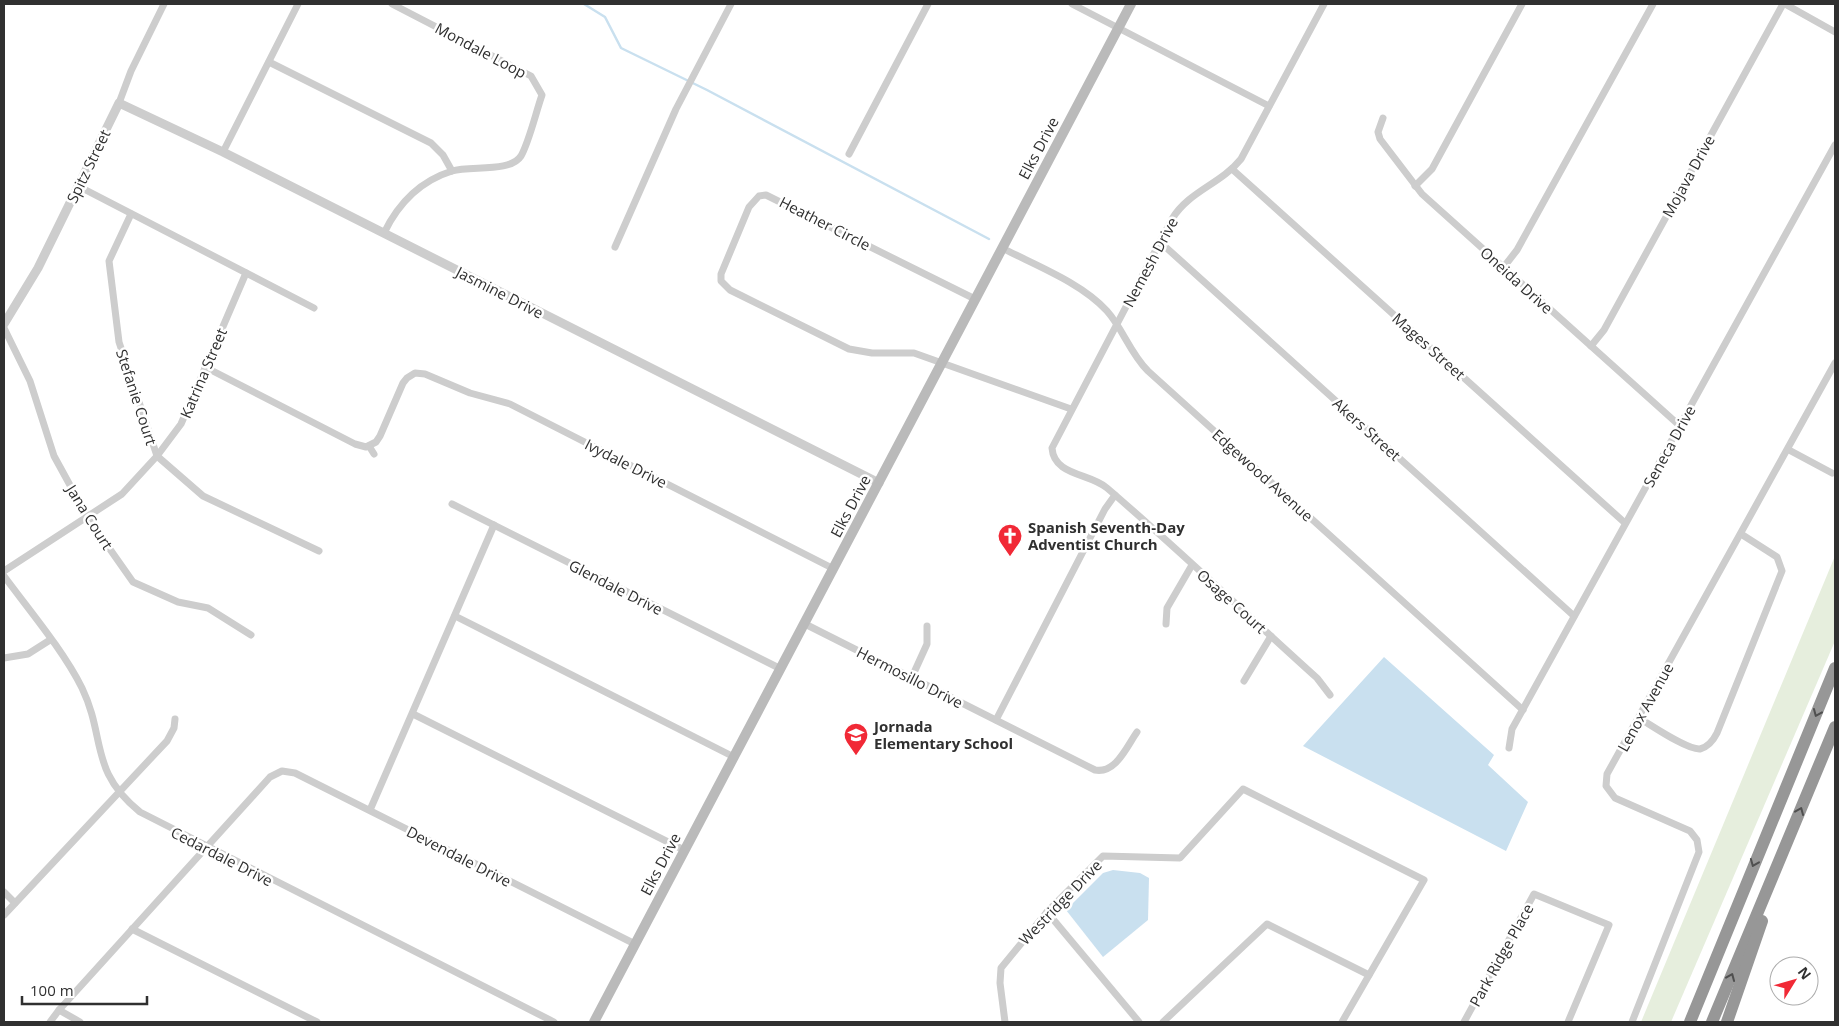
<svg xmlns="http://www.w3.org/2000/svg" width="1839" height="1026" font-family="'Open Sans',sans-serif">
<rect width="100%" height="100%" fill="#fff"/>
<path fill="#e6eedd" d="M1835 556V641L1671 1022H1641Z"/>
<g fill="#c9e0ef">
<path d="M1384 657 1494 755 1488 765 1528 802 1506 851 1303 746Z"/>
<path d="M1113 870 1140 873 1149 878 1148 920 1103 957 1066 910 1103 873Z"/>
</g>
<g fill="none" stroke-linecap="round" stroke-linejoin="round">
<path stroke="#c9e0ef" stroke-width="2.5" d="M584 4 605 17 621 48 707 90 989 239"/>
<g stroke="#cdcdcd" stroke-width="7">
<path d="M1072 4 1269 106"/>
<path d="M1324 4 1241 159C1221 184 1189 191 1172 219L1052 448C1054 476 1090 473 1107 488 1178 549 1247 615 1317 678L1330 695"/>
<path d="M1785 4 1835 32"/>
<path d="M269 62 431 143 443 155 452 171"/>
<path d="M119 103 131 71 164 4"/>
<path d="M1383 118 1378 132 1380 139 1422 194 1680 426"/>
<path d="M223 152 298 4"/>
<path d="M849 154 928 4"/>
<path d="M1232 169 1625 523"/>
<path d="M78 186 314 308"/>
<path d="M1415 186 1432 169 1522 4"/>
<path d="M131 214 109 261 119 342 157 456 203 496 319 551"/>
<path d="M384 233C398 204 420 181 452 171 470 165 510 173 521 156 529 142 536 112 542 95L531 76 392 4"/>
<path d="M1160 242 1574 616"/>
<path d="M615 247 676 109 731 4"/>
<path d="M1002 248C1035 265 1082 283 1107 311 1123 329 1130 353 1148 371L1523 710"/>
<path d="M1503 268 1517 250 1653 4"/>
<path d="M975 299 766 195 759 196 749 207 721 274V281L730 290 849 349 872 353H914L1071 409"/>
<path d="M4 328 30 381 54 456 88 518 133 582 178 602 208 608 251 635"/>
<path d="M1591 346 1604 330 1783 4"/>
<path d="M205 367 355 444 366 447 376 442 380 436 403 383 407 378 415 373 425 374 470 393 510 404 834 569"/>
<path d="M369 446 374 454"/>
<path d="M1789 450 1832 473"/>
<path d="M452 504 781 669"/>
<path d="M4 571 122 494 157 456 181 424 246 273"/>
<path d="M4 576C29 610 63 650 82 688 106 738 89 771 140 812L554 1022"/>
<path d="M455 616 734 757"/>
<path d="M805 624 1095 770C1116 774 1127 746 1137 732"/>
<path d="M1166 624 1167 608 1192 565"/>
<path d="M4 658 28 654 50 640"/>
<path d="M912 677 927 644V626"/>
<path d="M1244 681 1271 636"/>
<path d="M413 714 684 850"/>
<path d="M1639 718C1651 725 1687 750 1700 749 1708 747 1713 741 1717 733L1782 571 1777 557 1741 534"/>
<path d="M996 720 1105 509 1115 495"/>
<path d="M1509 748 1512 729 1835 145"/>
<path d="M370 810 494 525"/>
<path d="M4 892 15 903"/>
<path d="M1047 912 1139 1022"/>
<path d="M4 915 167 741 174 728 175 719"/>
<path d="M132 929 317 1022"/>
<path d="M59 1010 80 1022"/>
<path d="M50 1022 59 1010 270 777 282 771 295 773 635 944"/>
<path d="M1005 1022 1000 983 1001 968 1047 912 1103 856 1180 858 1243 789 1424 880 1342 1022"/>
<path d="M1163 1022 1267 924 1369 975"/>
<path d="M1464 1022 1534 894 1609 925 1568 1022"/>
<path d="M1632 1022 1699 852 1697 840 1690 831 1615 798 1606 786 1607 774 1835 363"/>
</g>
<path stroke="#cdcdcd" stroke-width="9" d="M4 324 38 268 119 103 223 152 879 483"/>
<path stroke="#bababa" stroke-width="10" d="M594 1022 1131 4"/>
<g stroke="#979797" stroke-width="12">
<path d="M1690 1022 1835 668"/>
<path d="M1712 1022 1835 727"/>
<path d="M1727 1022 1762 921"/>
</g>
</g>
<defs><path id="oneway-chevron" d="M-2-3.5L2.5 0L-2 3.5" fill="none" stroke-width="1.6" stroke-linecap="round" stroke-linejoin="round" transform="scale(1.25)"/></defs>
<g stroke="#4f4f4f">
<use href="#oneway-chevron" transform="translate(1817 713) rotate(113)"/>
<use href="#oneway-chevron" transform="translate(1800 811) rotate(-67)"/>
<use href="#oneway-chevron" transform="translate(1754 863) rotate(112)"/>
<use href="#oneway-chevron" transform="translate(1731 977) rotate(-67)"/>
</g>
<defs>
<symbol id="church-pin" viewBox="-11 -11 22 30"><path d="M0 17L-7.5 6A9.5 9.5 0 1 1 7.5 6Z" fill="#f12936" stroke="#fff"/><path d="M-1.2-6h2.4v3.5h3.3v2.4h-3.3V6h-2.4V-.1h-3.3v-2.4h3.3Z" fill="#fff"/></symbol>
<symbol id="school-pin" viewBox="-11 -11 22 30"><path d="M0 17L-7.5 6A9.5 9.5 0 1 1 7.5 6Z" fill="#f12936" stroke="#fff"/><path d="M0-5L7-2L0 1L-7-2ZM-4 1L0 2.5L4 1V4Q0 6-4 4Z" fill="#fff"/></symbol>
</defs>
<g fill-rule="evenodd">
<use href="#church-pin" x="996" y="522" width="28" height="38"/>
<use href="#school-pin" x="842" y="721" width="28" height="38"/>
</g>
<g text-anchor="middle" dominant-baseline="central" stroke-width="5" stroke-linejoin="round" paint-order="stroke">
<g font-size="15" fill="#303030" stroke="#fff">
<text transform="translate(481 50) rotate(28)">Mondale Loop</text>
<text transform="translate(1038 148) rotate(-62)">Elks Drive</text>
<text transform="translate(88 166) rotate(-64)">Spitz Street</text>
<text transform="translate(1688 176) rotate(-61)">Mojava Drive</text>
<text transform="translate(825 223) rotate(27)">Heather Circle</text>
<text transform="translate(1150 262) rotate(-62)">Nemesh Drive</text>
<text transform="translate(1517 280) rotate(42)">Oneida Drive</text>
<text transform="translate(500 292) rotate(27)">Jasmine Drive</text>
<text transform="translate(1429 346) rotate(42)">Mages Street</text>
<text transform="translate(203 373) rotate(-67)">Katrina Street</text>
<text transform="translate(137 397) rotate(72)">Stefanie Court</text>
<text transform="translate(1367 429) rotate(42)">Akers Street</text>
<text transform="translate(1669 446) rotate(-61)">Seneca Drive</text>
<text transform="translate(626 463) rotate(27)">Ivydale Drive</text>
<text transform="translate(1263 475) rotate(42)">Edgewood Avenue</text>
<text transform="translate(850 506) rotate(-62)">Elks Drive</text>
<text transform="translate(90 517) rotate(58)">Jana Court</text>
<text transform="translate(616 587) rotate(27)">Glendale Drive</text>
<text transform="translate(1232 601) rotate(42)">Osage Court</text>
<text transform="translate(910 677) rotate(27)">Hermosillo Drive</text>
<text transform="translate(1645 707) rotate(-61)">Lenox Avenue</text>
<text transform="translate(222 856) rotate(27)">Cedardale Drive</text>
<text transform="translate(459 856) rotate(27)">Devendale Drive</text>
<text transform="translate(660 864) rotate(-62)">Elks Drive</text>
<text transform="translate(1060 902) rotate(-46)">Westridge Drive</text>
<text transform="translate(1501 955) rotate(-61)">Park Ridge Place</text>
</g>
<g font-size="15" font-weight="bold" fill="#303030" stroke="#fff" text-anchor="start">
<text x="1028" y="527">Spanish Seventh-Day<tspan x="1028" dy="17">Adventist Church</tspan></text>
<text x="874" y="726">Jornada<tspan x="874" dy="17">Elementary School</tspan></text>
</g>
</g>
<rect width="1839" height="1026" fill="none" stroke="#303030" stroke-width="10"/>
<g transform="translate(1794 981) rotate(53)"><circle r="24" fill="#ffffff" stroke="#acacac"/>
<path d="M0-4L9 19L0 12L-9 19Z" fill="#f12936"/>
<text y="-8" font-size="14" font-weight="bold" text-anchor="middle" fill="#303030">N</text>
</g>
<path d="M22 996v8h125v-8" fill="none" stroke="#303030" stroke-width="2.5"/>
<text x="30" y="996" font-size="15" fill="#303030" stroke="#ffffff" stroke-width="4" paint-order="stroke">100 m</text>
</svg>
